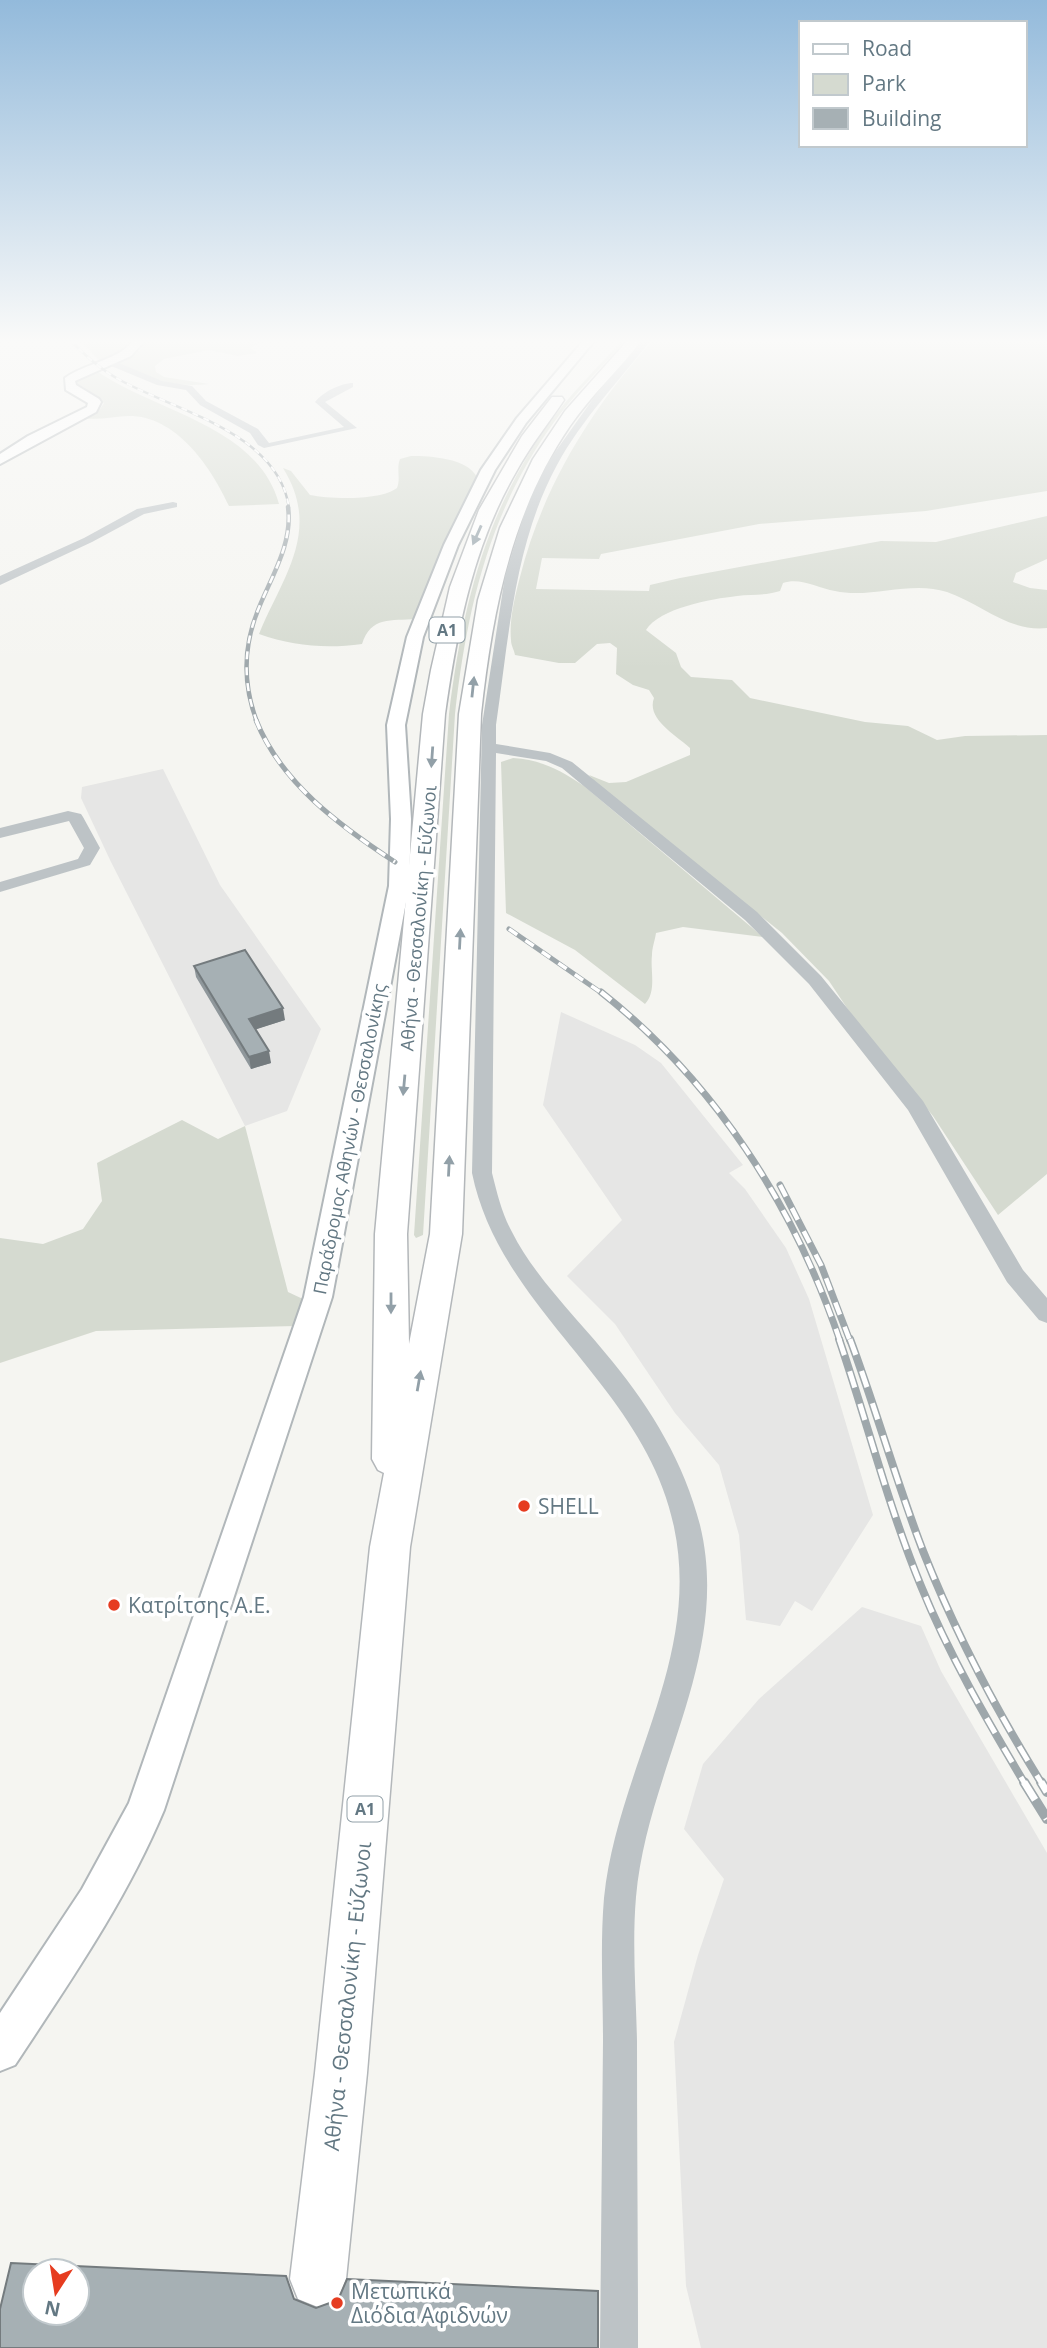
<svg xmlns="http://www.w3.org/2000/svg" width="1047" height="2348" font-family="'Open Sans',sans-serif">
<rect width="100%" height="100%" fill="#f5f5f1"/>
<g fill="#e6e6e5">
<path d="M163 769 220 885 321 1029 287 1111 245 1126 111 862 81 798 82 787Z"/>
<path d="M561 1012 635 1045 661 1063 743 1165 729 1173 745 1189 786 1248 809 1299 873 1515 812 1611 795 1601 780 1626 746 1620 739 1535 719 1465 675 1413 615 1324 567 1276 622 1220 543 1105Z"/>
<path d="M862 1607 921 1626 941 1671 1047 1853V2348H701L686 2286 674 2042 698 1955 724 1879 684 1829 703 1764 759 1699Z"/>
</g>
<g fill="#d5dad0">
<path d="M79 340H137L135 346 101 362Z"/>
<path d="M147 340H262L251 348 257 353 238 356 209 350 164 359 155 366 156 372 164 377 209 384C168 388 151 378 115 362L140 350Z"/>
<path d="M623 340H626C601 368 574 394 552 425 489 513 467 608 455 714L423 1235 416 1238 414 1235 449 714C462 608 485 513 548 425 570 394 597 368 623 340Z"/>
<path d="M653 340H1047V491L926 511 759 524 601 554 599 559 542 558 536 589 649 591 650 585 680 578 881 541 936 542 1047 516V559L1016 573 1013 582 1030 588 1047 590V628C1008 632 982 604 947 592 911 580 871 599 835 591 818 588 800 577 783 583L780 591C764 596 752 594 737 596 711 599 660 608 646 630L676 653 681 667 691 677 732 680 750 698 865 722 908 726 937 740 965 736 1047 735V1174L998 1215 933 1116 855 1020 829 981 782 933 600 788 589 775 609 783 626 782 690 755V748C676 735 646 719 654 698L649 690 633 685 616 674 617 648 610 643 597 644 575 663H559L515 655C514 649 511 646 511 640 509 620 515 596 520 577 543 486 591 409 653 340Z"/>
<path d="M94 369C153 412 257 424 279 504L229 506C212 469 179 419 133 416 117 415 100 421 84 418L100 409 104 403 78 388 77 382 84 373Z"/>
<path d="M411 456C431 456 467 458 477 477L444 548 416 619C391 621 371 616 362 644 326 649 293 646 259 634 283 576 322 531 283 468L291 471 310 495C330 499 380 501 397 488 401 478 396 469 400 459Z"/>
<path d="M513 758C542 760 560 770 584 786L763 937 683 927 656 933C655 940 652 948 652 955 650 971 657 991 645 1004L575 950 506 913 501 762Z"/>
<path d="M182 1120 218 1139 245 1126 288 1292 305 1300 296 1326 96 1331 0 1363V1238L43 1244 83 1229 102 1201 97 1163Z"/>
</g>
<g fill="none" stroke-linecap="round" stroke-linejoin="round">
<defs>
<g id="major">
<path d="M134 340H145L131 356 75 381 76 385 99 399 101 402 96 412 0 464V454L28 436 87 407 88 403 66 390 65 378C85 363 118 361 134 340Z"/>
<path d="M584 340H595L526 423 495 470 458 545 423 637 405 725 411 819 409 886 332 1297 164 1810C126 1901 69 1983 15 2065L0 2071V2013L82 1889 129 1803 304 1297 389 886 391 819 387 725 407 637 444 545 481 470 517 418Z"/>
</g>
<path id="highway" d="M628 340H642C619 370 591 395 570 426 511 512 492 613 481 714L462 1234 410 1547 367 2073 346 2279 338 2299 318 2307 298 2299 290 2279 315 2073 370 1547 384 1473 378 1470 372 1459 375 1234 423 714 431 670 450 587 479 510 522 436 552 397H562L564 400C548 424 530 446 516 472 473 546 457 630 445 714L407 1234 409 1344 430 1234 459 714 478 600 500 528 533 459 565 411Z"/>
</defs>
<use href="#major" stroke="#b1b7ba" stroke-width="4"/>
<use href="#highway" stroke="#b3b7ba" stroke-width="3"/>
<g fill="#bdc3c6" fill-rule="evenodd">
<path d="M642 340H651C619 381 582 419 557 465 514 544 509 637 496 725V744L550 753 572 762 757 912 821 976 923 1101 1023 1270 1047 1298V1323L1039 1320 1007 1282 908 1110 809 984 745 920 562 768 546 761 496 753 492 1173C497 1193 502 1214 512 1232 535 1278 580 1321 612 1361 652 1410 684 1463 700 1525 732 1656 647 1770 636 1897 632 1944 636 1994 637 2041 637 2143 638 2246 638 2348H600C601 2246 602 2144 603 2041 603 1994 600 1945 604 1898 617 1770 702 1659 674 1527 645 1385 500 1311 472 1173L482 725 505 576 529 498 548 462 600 389Z"/>
<path d="M107 358 162 381 192 386 206 401 258 429 269 443 344 427 315 402C323 392 341 383 353 383V387L325 402 357 428 264 448 258 445 250 433 200 405 186 390 157 385 104 363 102 361Z"/>
<path d="M173 502 177 503V507L144 514 92 542 0 585V576L84 538 137 509Z"/>
<path d="M68 811 81 814 83 817 100 848 90 865 0 892V882L78 859 84 848 69 821 0 838V828Z"/>
</g>
<use href="#major" fill="#fff" fill-rule="evenodd"/>
<use href="#highway" fill="#fff" fill-rule="evenodd"/>
<defs>
<path id="rail-far5" d="M70 340C86 356 101 370 120 380 176 411 279 433 289 508"/>
<path id="rail-far4" d="M257 722C243 685 243 647 258 610 271 577 293 544 288 507"/>
<g id="rail-far3">
<path d="M256 720C281 783 340 826 395 862"/>
<path d="M509 929 603 994"/>
</g>
<g id="rail-far2">
<path d="M601 992C714 1081 794 1205 840 1341"/>
<path d="M780 1185 821 1265 850 1341"/>
</g>
<g id="rail-far1">
<path d="M839 1339C867 1421 888 1506 921 1586 949 1655 987 1720 1025 1784"/>
<path d="M850 1339C876 1409 896 1481 923 1551 955 1632 996 1710 1042 1784"/>
</g>
<g id="rail">
<path d="M1024 1782 1047 1819"/>
<path d="M1041 1782 1047 1792"/>
</g>
</defs>
<use href="#rail-far5" stroke="#9ea7ab" stroke-width="2.5"/>
<use href="#rail-far4" stroke="#9ea7ab" stroke-width="4.5"/>
<use href="#rail-far3" stroke="#9ea7ab" stroke-width="5"/>
<use href="#rail-far2" stroke="#9ea7ab" stroke-width="7"/>
<use href="#rail-far1" stroke="#9ea7ab" stroke-width="8"/>
<use href="#rail" stroke="#9ea7ab" stroke-width="10"/>
<use href="#rail-far5" stroke="#fff" stroke-width="2" stroke-dasharray="6" stroke-linecap="butt"/>
<use href="#rail-far4" stroke="#fff" stroke-width="2.5" stroke-dasharray="8" stroke-linecap="butt"/>
<use href="#rail-far3" stroke="#fff" stroke-width="3.5" stroke-dasharray="10" stroke-linecap="butt"/>
<use href="#rail-far2" stroke="#fff" stroke-width="4.5" stroke-dasharray="13" stroke-linecap="butt"/>
<use href="#rail-far1" stroke="#fff" stroke-width="5" stroke-dasharray="17" stroke-linecap="butt"/>
<use href="#rail" stroke="#fff" stroke-width="7" stroke-dasharray="21" stroke-linecap="butt"/>
</g>
<path fill="#8f979b" d="M194 966 285 1020 256 1029 271 1063 251 1069 196 977Z"/>
<g fill="#747b7e">
<path d="M283 1008 285 1020 251 1031 249 1019Z"/>
<path d="M269 1051 271 1063 251 1069 249 1057Z"/>
</g>
<g fill="#a6b0b4" stroke="#747b7e" stroke-width="2" fill-rule="evenodd">
<path d="M245 950 283 1008 249 1019 269 1051 249 1057 194 966Z"/>
<path d="M11 2263 286 2276 294 2299 316 2308 338 2300 347 2279 598 2291V2348H0V2309ZM35 2271H77V2313H35Z"/>
</g>
<defs><path id="oneway-solid" d="M-6-.8H1V-3.2L6.5 0L1 3.2V.8H-6Z" transform="scale(1.75)"/></defs>
<g fill="#92a0a8">
<use href="#oneway-solid" transform="translate(477 535) rotate(114)"/>
<use href="#oneway-solid" transform="translate(473 687) rotate(-84)"/>
<use href="#oneway-solid" transform="translate(432 757) rotate(94)"/>
<use href="#oneway-solid" transform="translate(460 939) rotate(-87)"/>
<use href="#oneway-solid" transform="translate(404 1085) rotate(95)"/>
<use href="#oneway-solid" transform="translate(449 1166) rotate(-87)"/>
<use href="#oneway-solid" transform="translate(391 1303) rotate(90)"/>
<use href="#oneway-solid" transform="translate(419 1381) rotate(-80)"/>
</g>
<linearGradient id="sky" x2="0" y2="1"><stop stop-color="#93badb"/><stop offset="0.51" stop-color="#fafaf9"/><stop offset="1" stop-color="#fafaf9" stop-opacity="0"/></linearGradient>
<rect width="1047" height="669" fill="url(#sky)"/>
<g fill="#e63c20" stroke="#fff" stroke-width="2.5">
<circle cx="524" cy="1506" r="7"/>
<circle cx="114" cy="1605" r="7"/>
<circle cx="337" cy="2303" r="7"/>
</g>
<g text-anchor="middle" dominant-baseline="central" stroke-width="7" stroke-linejoin="round" paint-order="stroke">
<g fill="#fff" stroke="#92a0a8" stroke-width="2">
<rect x="429.5" y="617.5" width="35" height="25" rx="5"/>
<rect x="347.5" y="1796.5" width="35" height="25" rx="5"/>
</g>
<g font-size="16" font-weight="bold" fill="#637883">
<text x="447" y="630">Α1</text>
<text x="365" y="1809">Α1</text>
</g>
<g font-size="18" fill="#637883" stroke="#fff">
<text transform="translate(418 918) rotate(-85)">Αθήνα - Θεσσαλονίκη - Εύζωνοι</text>
<text transform="translate(349 1139) rotate(-79)">Παράδρομος Αθηνών - Θεσσαλονίκης</text>
</g>
<g font-size="21" fill="#637883" stroke="#fff" text-anchor="start">
<text x="538" y="1506">SHELL</text>
<text x="128" y="1605">Κατρίτσης Α.Ε.</text>
<text x="351" y="2291">Μετωπικά<tspan x="351" dy="24">Διόδια Αφιδνών</tspan></text>
</g>
<g font-size="21" fill="#637883" stroke="#fff">
<text transform="translate(347 1996) rotate(-84)">Αθήνα - Θεσσαλονίκη - Εύζωνοι</text>
</g>
</g>
<rect x="799" y="21" width="228" height="126" fill="#ffffff" stroke="#c1c9cd" stroke-width="2"/>
<rect x="813" y="44" width="35" height="10" fill="#ffffff" stroke="#c1c9cd" stroke-width="2"/>
<text x="862" y="56" font-size="21" fill="#637883">Road</text>
<rect x="813" y="74" width="35" height="21" fill="#d5dad0" stroke="#c1c9cd" stroke-width="2"/>
<text x="862" y="91" font-size="21" fill="#637883">Park</text>
<rect x="813" y="108" width="35" height="21" fill="#a6b0b4" stroke="#c1c9cd" stroke-width="2"/>
<text x="862" y="126" font-size="21" fill="#637883">Building</text>
<g transform="translate(56 2292) rotate(192)"><circle r="33" fill="#ffffff" stroke="#c1c9cd" stroke-width="2"/>
<path d="M0-5L12 26L0 18L-12 26Z" fill="#e63c20"/>
<text y="-10" font-size="19" font-weight="bold" text-anchor="middle" fill="#637883">N</text>
</g>
</svg>
